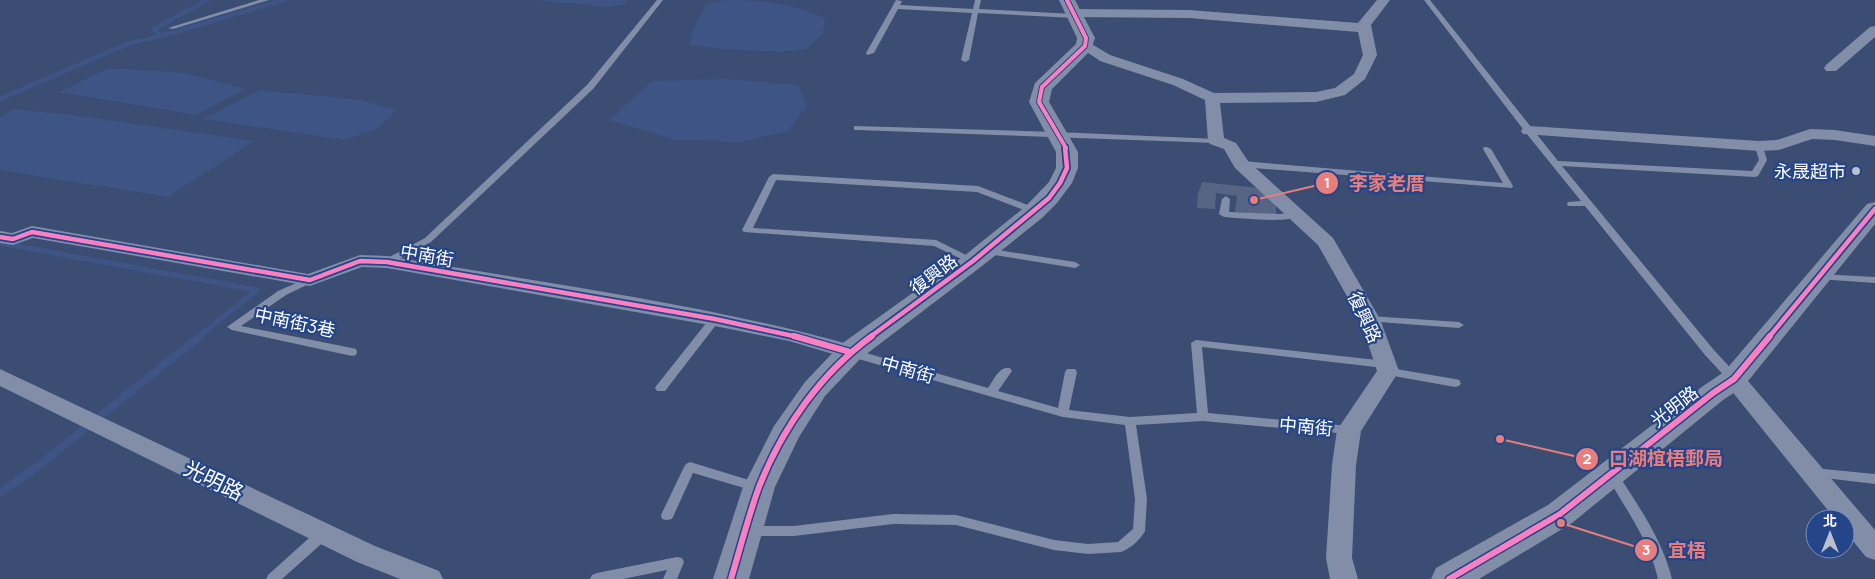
<svg xmlns="http://www.w3.org/2000/svg" width="1875" height="579" font-family="Manrope,'Noto Sans TC',sans-serif">
<rect width="100%" height="100%" fill="#3b4d73"/>
<g fill="#3d5485">
<path d="M533 0H629L621 5 608 7Z"/>
<path d="M727 0C760 0 796 3 825 19L823 33 806 49 778 52 724 49 690 45 692 33 706 4Z"/>
<path d="M109 68 185 73 245 89 196 115 59 92Z"/>
<path d="M725 79 798 85 807 106 788 131 741 142 676 140 609 120 652 81Z"/>
<path d="M260 90 362 100 396 111 377 129 344 140 203 119Z"/>
<path d="M13 109 73 115 254 141 168 197 0 170V117Z"/>
</g>
<g fill="none" stroke-linecap="round" stroke-linejoin="round">
<g stroke="#3d5485" stroke-width="4.5">
<path d="M161 36 284 0"/>
<path d="M0 99 127 44 161 36 154 29 207 0"/>
</g>
<path stroke="#3d5485" stroke-width="5.5" d="M0 243 257 290 198 337"/>
<path stroke="#3d5485" stroke-width="8" d="M0 493 38 466 200 336"/>
</g>
<path fill="#566583" d="M1202 182 1259 188 1276 203V215L1235 212 1237 196 1216 193 1215 209 1197 208 1198 194Z"/>
<g fill="none" stroke-linecap="round" stroke-linejoin="round">
<g fill="#828ea7" fill-rule="evenodd">
<path d="M259 0H269L173 29 168 28Z"/>
<path d="M657 0H663L593 89 431 242 390 264H384L382 262 384 260 425 238 587 85Z"/>
<path d="M896 0 902 1 900 5 973 9 975 0H981L979 9 1074 14 1077 16 1074 18 978 13 969 60 965 62 961 60 972 13 898 9 874 53 867 55 866 53Z"/>
<path d="M1424 0H1430L1558 161 1752 171 1759 160 1755 146 1759 144H1762L1767 160 1758 176 1755 177 1562 166 1713 349 1738 376 1740 379 1738 382H1730L1705 355 1585 206H1568L1567 204 1568 202 1581 201 1526 133Z"/>
<path d="M854 126 1057 132 1216 139 1220 141 1216 143 857 130H854Z"/>
<path d="M1484 147H1487L1491 149 1513 186 1512 188 1241 167 1237 164 1241 161 1503 183 1483 149Z"/>
<path d="M773 174 978 186 1038 209 1040 211 1035 214 1032 213 977 192 776 180 753 228 936 240 978 261 976 263H970L934 246 744 232 742 230 769 177Z"/>
<path d="M1226 196 1230 199 1229 212 1280 214 1297 212 1302 215C1291 224 1240 218 1224 217L1219 214 1222 199Z"/>
<path d="M985 248 1075 262 1080 265 1075 268 982 253 980 251 982 249Z"/>
<path d="M1820 274 1875 277V283L1817 279 1815 277Z"/>
<path d="M310 277 315 280 313 282 286 295 241 326 352 348 356 349 357 352 356 355 352 356 232 330 227 327 278 291Z"/>
<path d="M715 316 719 317 720 319 719 321 665 391H657L655 388 657 385 711 317Z"/>
<path d="M1370 316 1459 322 1464 325 1459 328 1366 321 1365 319Z"/>
<path d="M1196 340 1386 361 1390 362 1391 365 1390 368 1455 379 1459 380 1461 383 1459 386 1455 387 1388 375 1384 374 1382 371 1384 368 1202 347 1208 413 1349 426 1353 427 1355 430 1353 433 1349 434 1203 421 1136 425 1147 499 1145 531C1141 539 1130 549 1121 552L1088 554 1054 550 956 525 893 524 794 536H751L746 535 745 531 746 527 751 526H794L893 514 956 515 1054 540 1088 544 1118 542 1133 529 1135 499 1125 425 1063 417 848 356 847 353 852 349 988 388C994 380 999 366 1010 368L1012 371 998 391 1058 408 1065 372 1067 369H1075L1077 372 1069 410 1130 417 1197 413 1191 343Z"/>
<path d="M690 462 762 484 764 487 762 490 758 492 693 473 672 519 667 520 662 519 661 515 684 467 686 464Z"/>
<path d="M1813 468 1875 474V484L1809 476 1807 473 1809 470Z"/>
<path d="M1612 469 1616 471C1638 506 1662 538 1672 579H1658C1649 539 1625 509 1606 474L1608 471Z"/>
<path d="M324 528 329 529 331 533 329 537 282 579H266L268 575 319 529Z"/>
<path d="M677 557 682 558 684 562 677 579H663L667 570 623 579H590L592 575 597 573Z"/>
</g>
<g fill="#828ea7" fill-rule="evenodd">
<path d="M1377 0H1390L1371 25 1377 55 1365 79 1345 95 1316 102 1220 103 1224 138 1236 143 1248 161 1333 238 1380 319 1399 371 1361 431 1356 465 1352 558 1358 579H1330L1326 558 1332 465 1337 430 1377 371 1360 319 1318 245 1235 168 1224 149 1210 144 1208 141 1205 100 1173 85 1100 61 1078 46 1080 43H1090L1110 55 1183 79 1214 93 1316 92 1335 88 1354 74 1363 55 1358 32 1189 18 1072 17 1065 13 1072 9 1189 10 1358 23Z"/>
<path d="M1875 26V37L1836 71H1826L1824 68 1826 65 1870 27Z"/>
<path d="M1529 126 1759 141 1777 140 1810 129 1835 130 1875 136V146L1835 140 1812 139 1779 150 1759 151 1523 134 1521 131 1523 128Z"/>
<path d="M32 226 308 274 360 255 387 256C544 283 704 303 858 347L861 352 858 357 850 359 789 341 715 326 387 268 362 267 310 286 33 238 13 245 0 243V231L12 233Z"/>
<path d="M0 369 375 546 439 571 443 579H400L357 562 0 386Z"/>
<path d="M1734 371 1742 374 1875 530V560L1866 557 1845 531V519H1835L1726 384 1723 379 1726 374Z"/>
</g>
<g fill="#828ea7" fill-rule="evenodd">
<path d="M1059 0H1075L1095 38 1091 50 1052 89 1049 102 1078 152V168L1072 183 1057 203 1042 218 982 266 860 359 825 396 799 437 775 487 749 579H713L743 487 774 426 805 382 840 345 964 256 1025 207 1049 182 1056 168V152L1029 102 1035 83 1076 44 1077 38Z"/>
<path d="M1875 202V224L1744 386 1723 400 1572 523 1479 579H1431L1436 568 1548 505 1703 386 1724 372 1867 204Z"/>
</g>
<defs>
<path id="cycleway-far2" d="M1066 148 1039 102 1042 87 1085 46 1086 38 1067 0"/>
<g id="cycleway-far1">
<path d="M0 237 13 239 32 232 310 280 360 261 387 262 715 319 798 337"/>
<path d="M870 337 973 261 1049 198 1060 183 1067 168 1065 147"/>
<path d="M1769 337 1875 209"/>
</g>
<g id="cycleway">
<path d="M794 336 850 352"/>
<path d="M731 579C740 549 748 517 759 487 782 428 821 373 872 336"/>
<path d="M1449 579 1560 514 1713 393 1734 379 1770 336"/>
</g>
</defs>
<use href="#cycleway-far2" stroke="#24458a" stroke-width="6"/>
<use href="#cycleway-far1" stroke="#24458a" stroke-width="8"/>
<use href="#cycleway" stroke="#24458a" stroke-width="9"/>
<use href="#cycleway-far2" stroke="#ff80c0" stroke-width="4"/>
<use href="#cycleway-far1" stroke="#ff80c0" stroke-width="4.5"/>
<use href="#cycleway" stroke="#ff80c0" stroke-width="6"/>
</g>
<circle fill="#bac1ce" stroke="#24458a" stroke-width="2" cx="1856" cy="171" r="5"/>
<g text-anchor="middle" dominant-baseline="central" stroke-width="4.5" stroke-linejoin="round" paint-order="stroke">
<g font-size="18" fill="#fff" stroke="#24458a" text-anchor="end">
<text x="1846" y="171">永晟超市</text>
</g>
<g font-size="18" fill="#fff" stroke="#24458a">
<text transform="translate(427 255) rotate(10)">中南街</text>
<text transform="translate(933 274) rotate(-37)">復興路</text>
<text transform="translate(1365 317) rotate(65)">復興路</text>
<text transform="translate(295 322) rotate(12)">中南街3巷</text>
<text transform="translate(908 369) rotate(16)">中南街</text>
<text transform="translate(1674 406) rotate(-38)">光明路</text>
<text transform="translate(1306 426) rotate(5)">中南街</text>
</g>
<g font-size="21" fill="#fff" stroke="#24458a">
<text transform="translate(214 480) rotate(26)">光明路</text>
</g>
</g>
<path fill="none" stroke="#e67e7e" stroke-width="2" d="M1254 200L1327 183M1500 439L1587 459M1561 523L1646 550"/>
<g fill="#e67e7e" stroke="#24458a" stroke-width="2">
<circle cx="1254" cy="200" r="5"/>
<circle cx="1500" cy="439" r="5"/>
<circle cx="1561" cy="523" r="5"/>
<circle cx="1327" cy="183" r="12"/>
<circle cx="1587" cy="459" r="12"/>
<circle cx="1646" cy="550" r="12"/>
</g>
<g font-size="15" text-anchor="middle" font-weight="bold" fill="#fff">
<text x="1327" y="188">1</text>
<text x="1587" y="464">2</text>
<text x="1646" y="555">3</text>
</g>
<g font-size="19" text-anchor="middle" font-weight="bold" fill="#e67e7e" stroke="#24458a" stroke-width="4.5" stroke-linejoin="round" paint-order="stroke">
<text x="1387" y="190">李家老厝</text>
<text x="1666" y="465">口湖椬梧郵局</text>
<text x="1687" y="557">宜梧</text>
</g>
<g transform="translate(1830 534)"><circle r="24" fill="#24458a" stroke="#7c8fb9"/>
<path d="M0-4L9 19L0 12L-9 19Z" fill="#bac1ce"/>
<text y="-8" font-size="14" font-weight="bold" text-anchor="middle" fill="#ffffff">北</text>
</g>
</svg>
